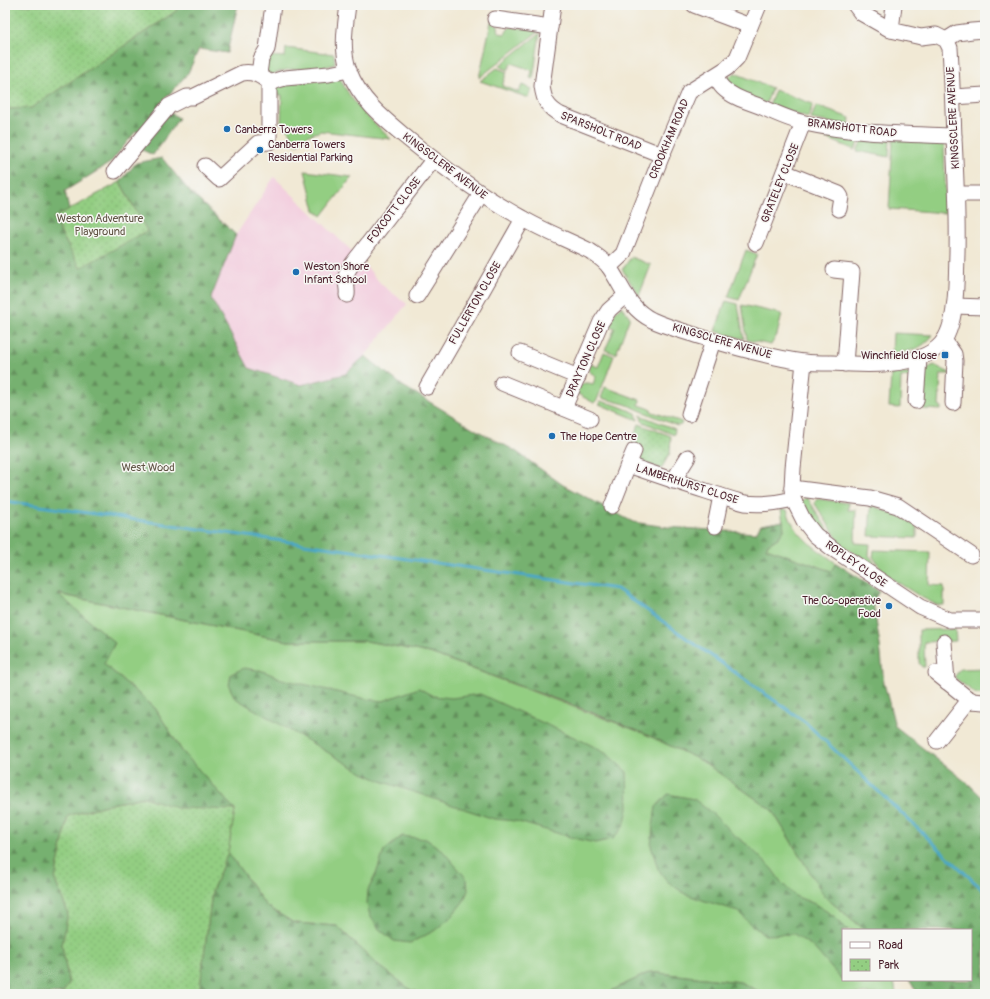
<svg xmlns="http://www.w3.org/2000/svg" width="990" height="999" font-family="Pangolin,sans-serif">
<defs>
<pattern id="forest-firs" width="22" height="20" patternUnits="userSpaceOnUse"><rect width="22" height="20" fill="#76b170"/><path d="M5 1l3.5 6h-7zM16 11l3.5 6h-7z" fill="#638f5c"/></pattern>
<pattern id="park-dots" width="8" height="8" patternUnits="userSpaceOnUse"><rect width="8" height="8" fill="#93ce82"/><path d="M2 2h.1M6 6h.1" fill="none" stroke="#80b070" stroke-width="1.8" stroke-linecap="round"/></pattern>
</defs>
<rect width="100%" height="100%" fill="#f6f6f2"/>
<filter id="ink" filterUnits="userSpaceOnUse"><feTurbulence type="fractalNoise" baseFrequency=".025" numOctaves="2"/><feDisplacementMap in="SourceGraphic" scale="8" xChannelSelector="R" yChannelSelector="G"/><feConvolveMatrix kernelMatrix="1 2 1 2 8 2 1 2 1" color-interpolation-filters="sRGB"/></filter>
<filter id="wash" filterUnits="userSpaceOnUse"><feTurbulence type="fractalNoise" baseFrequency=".012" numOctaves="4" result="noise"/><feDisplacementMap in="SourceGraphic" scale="16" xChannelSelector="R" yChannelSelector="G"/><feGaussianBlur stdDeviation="0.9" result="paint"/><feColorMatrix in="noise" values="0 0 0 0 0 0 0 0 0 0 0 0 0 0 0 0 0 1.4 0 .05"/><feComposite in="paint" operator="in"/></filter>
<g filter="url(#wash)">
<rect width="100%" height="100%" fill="#f1e9d5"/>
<path fill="#f3cfdf" d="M274 177 359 258 382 285 407 304 365 356 345 374 301 385 249 368 211 298 236 235Z"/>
<g fill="#93ce82" stroke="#6e7656">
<path d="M491 22 498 26 499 33 505 34 508 29 510 27 540 30 479 78Z"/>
<path d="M540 33 533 79 530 78 532 71 531 70 511 63 508 70 499 66Z"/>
<path d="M286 48 334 54 335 64C314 72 289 64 270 76L267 75 263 66 269 56 285 57Z"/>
<path d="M497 68 507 72 502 86 519 92 522 85 532 89 529 98 480 81Z"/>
<path d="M735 73 772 88 766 104 737 92 724 80Z"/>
<path d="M340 78C351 103 371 120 391 139L321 131 309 135 296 145 285 124 281 123 282 95H273V91L280 84Z"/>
<path d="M775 90 813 104 808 118 769 106Z"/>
<path d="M816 106 850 118 849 126 811 119Z"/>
<path d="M809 131 861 135 855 150Z"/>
<path d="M864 136 890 139 889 157 857 151Z"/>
<path d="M893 139 944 141 946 213 889 209Z"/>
<path d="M305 171 352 177 322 216 315 210Z"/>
<path d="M746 250 757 254 739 300 728 297Z"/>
<path d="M631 257 651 265 639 296 622 269 625 266Z"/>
<path d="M726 301 738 304 744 339 715 331Z"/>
<path d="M742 305 782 314 777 335 771 345 747 340Z"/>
<path d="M621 306 630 317 616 354 605 350 615 328 605 324Z"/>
<path d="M893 333 933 335C921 350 910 352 892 353Z"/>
<path d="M604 352 614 356 597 400 594 403 576 393C581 384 582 381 593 384L596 376C589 372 588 371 588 363L598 367Z"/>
<path d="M934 365 950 373V374H941L939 406 941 407V410L923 409 926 369Z"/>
<path d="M912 373V377H901L900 408 889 407 891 374Z"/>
<path d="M605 387 640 400 639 405 648 408 653 412 682 422 681 425 677 426 625 404 601 398Z"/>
<path d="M600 401 616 405 636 413 638 420 599 404Z"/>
<path d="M640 415 675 429 674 435 643 422Z"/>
<path d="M807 497 836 543 823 535 801 506 802 501Z"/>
<path d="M818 499 849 503 848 510H856L855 543 870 544 869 555 880 571 841 544 815 504 816 500Z"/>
<path d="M871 505 904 518 917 527V538L869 536Z"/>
<path d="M781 509H784L787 510 791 521 799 533 809 543 836 563 831 571 766 548 768 544 778 538 784 530Z"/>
<path d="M874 550 930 552 929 585 944 586V605H937L921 597 886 575 873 557Z"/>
<path d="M57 594 288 641H366L430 653 643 733 702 761 772 810 825 897 865 930H843V980H894L896 994H764L740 982 650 972 615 989 608 994H424L411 990 377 964 337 926 294 923 266 906 228 852 235 810 182 751 155 708 104 664Z"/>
<path d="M955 629 956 641 924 642 925 667H922L919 663V630Z"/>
<path d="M985 668V695L976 694 955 678V676L960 669Z"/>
</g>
<g fill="url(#forest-firs)" stroke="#60684e">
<path d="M178 5H238L227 53 199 49 188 73 159 106 179 118 153 155 140 149 137 130 110 163 65 191 69 210 53 219 80 267 147 231 120 182 136 163 162 158 190 192 236 235 211 298 249 368 301 385 345 374 365 356 403 386 478 431 514 450 563 485 633 522 667 527 756 533 761 525 783 521 784 530 778 538 768 544 766 548 831 571 836 563 879 591 873 602 880 645 884 683 895 726 971 786 985 800V994H918L909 980H971V930H865L825 897 772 810 702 761 643 733 588 711 430 653 366 641H288L58 594 115 643 104 664 155 708 182 751 235 810 176 809 144 797 103 806 68 816 55 880 68 913 62 945 69 984 62 994H5V109L31 108 176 11Z"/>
<path d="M244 668 263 671 282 679 366 699 383 701 419 688 433 696 452 698 480 694 589 744 607 754 627 772 628 809 624 826 613 839 595 843 577 839 515 821 494 819 381 781 363 773 235 698 229 686 231 674Z"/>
<path d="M668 794 694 799 713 814 733 834 749 846 772 869 781 882 795 896 815 904 834 916 848 930H843V980L841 979 813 947 794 934 765 935 750 924 738 911 705 901 685 894 667 881 658 869 651 846 653 826 656 807Z"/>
<path d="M402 836 426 839 442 850 467 879 468 891 463 902 450 918 434 931 410 943 394 941 379 929 370 916 367 904 368 890 376 874 384 851Z"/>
<path d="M228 852 266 906 294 923 337 926 377 964 411 990 424 994H199L212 891Z"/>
<path d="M650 972 740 982 764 994H608L615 989Z"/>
</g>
<g fill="url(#park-dots)" stroke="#6e7656">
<path d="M5 5H178L176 11 31 108 5 109Z"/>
<path d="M120 182 147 231 80 268 53 218Z"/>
<path d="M639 424 671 436 670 453 661 469 642 462C639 458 640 454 642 450L632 445 635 438H633Z"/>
<path d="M144 797 177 808 235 810 228 852 212 891 199 994H62L69 984 62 945 68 913 55 880 68 816 103 806Z"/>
</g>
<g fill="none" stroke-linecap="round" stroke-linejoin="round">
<path stroke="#49a7c8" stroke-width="3" d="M5 501 617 589 805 722 985 892"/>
</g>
</g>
<g filter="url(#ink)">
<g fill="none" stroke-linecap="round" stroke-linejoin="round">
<defs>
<g id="minor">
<path d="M348 5C345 28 341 49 349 71 360 100 384 119 408 139 444 168 481 196 522 218 544 231 568 240 590 251 597 256 604 260 609 267 623 287 628 308 652 320 667 327 683 331 698 336 733 347 767 357 803 362 812 363 822 363 831 363 861 365 919 369 941 344 958 325 956 278 957 253 958 215 956 177 954 138 953 108 952 78 950 48L946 40 936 35 921 37 891 30 861 13 855 5"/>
<path d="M553 5 542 86C544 101 548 108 561 115L662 155"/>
<path d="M694 5 750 26"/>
<path d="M495 19 550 27"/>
<path d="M891 30 894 5"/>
<path d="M946 40 957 33 972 31 985 30"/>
<path d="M259 74 261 59 267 49 273 5"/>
<path d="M715 76C717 80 720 85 723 88 733 98 749 102 762 107 775 113 790 120 805 123 854 134 904 134 954 136"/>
<path d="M271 83 278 80 285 78 329 74 349 70"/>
<path d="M953 97 985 95"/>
<path d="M205 166 219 179 258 143 269 142V88L271 83"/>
<path d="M115 171 169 106 187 97H193L242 73C255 71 260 76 271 83"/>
<path d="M784 172 839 194 841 197 839 209"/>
<path d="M957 194H985"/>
<path d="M756 243 803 123"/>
<path d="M609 267 623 254 662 155 689 92 727 68 737 58 759 5"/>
<path d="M834 270 852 272 845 364"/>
<path d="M347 295C348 288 345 282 346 276 347 269 356 259 360 254L433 160"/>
<path d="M417 296 481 194"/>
<path d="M954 306 985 307"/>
<path d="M944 340 954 354 955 361 953 403"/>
<path d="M520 353 578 377"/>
<path d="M804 362 793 468 792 488 793 499 804 521 815 535 833 549 920 607 950 620H985"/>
<path d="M502 383 590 419"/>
<path d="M427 387 457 335 523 219"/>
<path d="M916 401 919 358"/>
<path d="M564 408 601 322 609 310 626 295"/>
<path d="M689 414 713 341"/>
<path d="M634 451 628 465C654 474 680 483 706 491 719 495 732 500 745 503 761 505 777 503 793 499"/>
<path d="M673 481 688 457"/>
<path d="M792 488 870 498 898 506 971 555"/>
<path d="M612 506 628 465"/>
<path d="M715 526 721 496"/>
<path d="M944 642 947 682"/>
<path d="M936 673 971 701 985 702"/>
<path d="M937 741 970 699"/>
</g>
</defs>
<use href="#minor" stroke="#846666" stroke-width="17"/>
<use href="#minor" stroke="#fff" stroke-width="15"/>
</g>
</g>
<g fill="#1f6fb2" stroke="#f6f6f2" stroke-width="1.5">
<circle cx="227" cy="129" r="4"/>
<circle cx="260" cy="150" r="4"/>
<circle cx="296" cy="272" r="4"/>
<rect x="941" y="351" width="8" height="8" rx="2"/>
<circle cx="552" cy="436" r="4"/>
<circle cx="889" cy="606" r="4"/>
</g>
<g text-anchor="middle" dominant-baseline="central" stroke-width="3" stroke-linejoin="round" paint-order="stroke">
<g font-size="11" fill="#4a1f2b" stroke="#f6f6f2">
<text transform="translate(953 118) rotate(-93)">KINGSCLERE AVENUE</text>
<text transform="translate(852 128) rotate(7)">BRAMSHOTT ROAD</text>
<text transform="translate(601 131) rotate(22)">SPARSHOLT ROAD</text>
<text transform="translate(669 139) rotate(-67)">CROOKHAM ROAD</text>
<text transform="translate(445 166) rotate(37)">KINGSCLERE AVENUE</text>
<text transform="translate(780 183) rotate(-68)">GRATELEY CLOSE</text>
<text transform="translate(394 210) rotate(-52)">FOXCOTT CLOSE</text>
<text transform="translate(475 303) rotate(-60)">FULLERTON CLOSE</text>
<text transform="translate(722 341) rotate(16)">KINGSCLERE AVENUE</text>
<text transform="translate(586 359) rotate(-66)">DRAYTON CLOSE</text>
<text transform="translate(687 484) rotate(18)">LAMBERHURST CLOSE</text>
<text transform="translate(856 564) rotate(35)">ROPLEY CLOSE</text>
</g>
<g font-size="11" fill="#4a1f2b" stroke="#f6f6f2" text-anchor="start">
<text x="235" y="129">Canberra Towers</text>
<text x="268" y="144">Canberra Towers<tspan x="268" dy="13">Residential Parking</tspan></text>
<text x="304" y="266">Weston Shore<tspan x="304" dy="13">Infant School</tspan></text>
<text x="937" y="355" text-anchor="end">Winchfield Close</text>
<text x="560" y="436">The Hope Centre</text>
<text x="881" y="600" text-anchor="end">The Co-operative<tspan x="881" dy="13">Food</tspan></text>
</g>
<g font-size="11" fill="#605445" stroke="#f6f6f2">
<text x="100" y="218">Weston Adventure<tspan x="100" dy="13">Playground</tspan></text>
<text x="148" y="467">West Wood</text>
</g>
</g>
<rect width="990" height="999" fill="none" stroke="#f6f6f2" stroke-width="20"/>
<rect x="842" y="929" width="130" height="52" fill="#f6f6f2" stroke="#b1a0a2"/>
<rect x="850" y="942" width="20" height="6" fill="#ffffff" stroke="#b1a0a2"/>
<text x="878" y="949" font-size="12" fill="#4a1f2b">Road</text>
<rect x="850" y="959" width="20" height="12" fill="url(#park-dots)" stroke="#b1a0a2"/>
<text x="878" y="969" font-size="12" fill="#4a1f2b">Park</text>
</svg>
